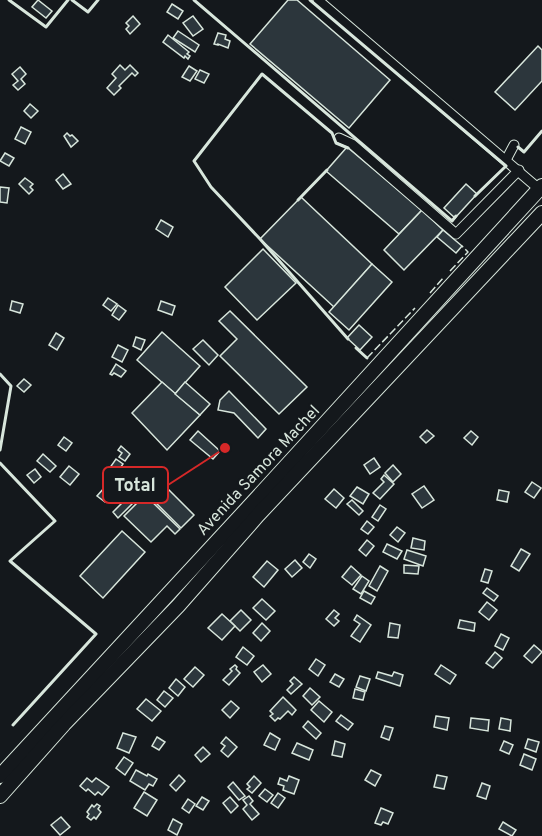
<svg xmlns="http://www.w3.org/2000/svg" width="542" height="836" font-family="Overpass,sans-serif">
<rect width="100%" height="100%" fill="#14181c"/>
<g fill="#2c363c" stroke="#d8e6dc" stroke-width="1.5">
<path d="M38 0 52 11 46 18 32 7Z"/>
<path d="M288 0H297L390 80 349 128 250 44Z"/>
<path d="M172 4 183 11 178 19 167 12Z"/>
<path d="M133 16 140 24 130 34 126 29 129 26 126 23Z"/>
<path d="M193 16 203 29 193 36 183 23Z"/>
<path d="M178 31 199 45 195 52 173 38Z"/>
<path d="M218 33 226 35 225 39 230 41 228 48 218 44V45L214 44Z"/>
<path d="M168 35 189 52 187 54 190 56 188 59 185 56 184 58 163 42Z"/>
<path d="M538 46 542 50V81L515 110 495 92Z"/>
<path d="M120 65 125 70 130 65 138 73 135 76 132 73 119 86 121 88 114 95 107 88 116 78 112 74Z"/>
<path d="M189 66 197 71 190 81 182 77Z"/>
<path d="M20 67 26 74 21 79 25 84 18 90 13 85 18 81 12 74Z"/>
<path d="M200 70 209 74 204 83 195 79Z"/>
<path d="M30 104 38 111 31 118 24 111Z"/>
<path d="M21 127 31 132 25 144 15 139Z"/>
<path d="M67 133 70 136 72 135 78 141 71 147 64 136Z"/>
<path d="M347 147 422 210 399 234 326 171Z"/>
<path d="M5 153 14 158 9 166 0 161Z"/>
<path d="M63 174 71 184 63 189 56 180Z"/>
<path d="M25 178 33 184 30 187 33 190 29 194 19 184Z"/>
<path d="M466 184 477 194 455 218 444 208Z"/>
<path d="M0 187 9 188 7 203 0 202Z"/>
<path d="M301 197 372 264 334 307 260 239Z"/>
<path d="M422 210 443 230 404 270 384 250Z"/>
<path d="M161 220 173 227 168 237 156 229Z"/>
<path d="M443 230 462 246 456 253 437 237Z"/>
<path d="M263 249 296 283 257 320 225 287Z"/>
<path d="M372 264 392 282 349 330 329 312Z"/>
<path d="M108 298 117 304 111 311 103 305Z"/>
<path d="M12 301 23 304 20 313 10 310Z"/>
<path d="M161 301 175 306 172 315 158 310Z"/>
<path d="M118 305 126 311 119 320 112 315Z"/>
<path d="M230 311 307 387 279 414 220 356 237 339 219 321Z"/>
<path d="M359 325 372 337 360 350 347 338Z"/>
<path d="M162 332 200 366 175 394 137 360Z"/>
<path d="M56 333 64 338 57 350 49 345Z"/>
<path d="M136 337 145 340 141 350 133 346Z"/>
<path d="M203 340 218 355 209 365 193 349Z"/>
<path d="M118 345 128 350 122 362 112 357Z"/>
<path d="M116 364 126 371 121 377 114 373 112 375 110 374Z"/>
<path d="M24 379 31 385 24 392 17 386Z"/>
<path d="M162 382 200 415 167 450 132 413Z"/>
<path d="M185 382 210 404 200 415 175 394Z"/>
<path d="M229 391 266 429 258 438 234 413 218 410 220 400Z"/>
<path d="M427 430 434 436 426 443 420 437Z"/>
<path d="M198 431 220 451 213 459 190 440Z"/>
<path d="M471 431 478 437 472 445 464 438Z"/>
<path d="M64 437 72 443 66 451 58 445Z"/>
<path d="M121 446 130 454 125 461 119 457 122 453 118 450Z"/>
<path d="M43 454 56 466 50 472 37 461Z"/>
<path d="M374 458 380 467 370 474 364 465Z"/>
<path d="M116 459 123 464 116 474 109 469Z"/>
<path d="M393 465 401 474 393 482 385 473Z"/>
<path d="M69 466 79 474 70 485 60 477Z"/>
<path d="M35 469 41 477 34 483 27 475Z"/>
<path d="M384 475 394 484 380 499 373 493 384 482 381 479Z"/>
<path d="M532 482 541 488 534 498 525 492Z"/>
<path d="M162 483 194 515 181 528 149 496 154 492 151 489 156 484 159 486Z"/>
<path d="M424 486 434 500 422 508 412 494Z"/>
<path d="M357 487 369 494 363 504 350 496Z"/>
<path d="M104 488 111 494 105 502 97 496Z"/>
<path d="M137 488 145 495 138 502 136 500 118 518 113 512Z"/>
<path d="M334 489 344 498 336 508 325 499Z"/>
<path d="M499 490 509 492 507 502 497 500Z"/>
<path d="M145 495 180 529 175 534 167 526 151 542 124 516Z"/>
<path d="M352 500 363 511 359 515 347 504Z"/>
<path d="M380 505 386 509 378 521 372 517Z"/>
<path d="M367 521 374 527 368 534 361 529Z"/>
<path d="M397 527 405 533 398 542 390 535Z"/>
<path d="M122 531 145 552 103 598 80 576Z"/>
<path d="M413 538 425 541 424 550 411 548Z"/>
<path d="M367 540 374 546 366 556 359 550Z"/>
<path d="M387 544 402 551 397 559 383 552Z"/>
<path d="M521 549 530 554 519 571 511 566Z"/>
<path d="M407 550 426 556 423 566 404 559Z"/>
<path d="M309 554 316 559 310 568 303 562Z"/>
<path d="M295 560 302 568 292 577 285 569Z"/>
<path d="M267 561 278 570 264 587 253 577Z"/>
<path d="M404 565 419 566 418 574 404 573Z"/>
<path d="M351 566 361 575 352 585 342 577Z"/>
<path d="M380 566 388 571 377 591 369 586Z"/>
<path d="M485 569 492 571 488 583 481 581Z"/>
<path d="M362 576 369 581 361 594 353 589Z"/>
<path d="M487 588 498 596 494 601 483 593Z"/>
<path d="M364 591 375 597 371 604 360 598Z"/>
<path d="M262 599 275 611 266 620 253 608Z"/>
<path d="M487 602 497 610 489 620 479 612Z"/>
<path d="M241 610 251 620 240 631 230 621Z"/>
<path d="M334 610 339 614 335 618 339 621 334 626 326 619Z"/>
<path d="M222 614 235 626 222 640 208 628Z"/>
<path d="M357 615 371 625 360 642 351 636 360 624 354 620Z"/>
<path d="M460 620 475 623 474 631 458 628Z"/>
<path d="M262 623 270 631 261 641 253 633Z"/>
<path d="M390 623 400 625 398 638 388 637Z"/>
<path d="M501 634 509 638 503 650 495 646Z"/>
<path d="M534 645 542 652 532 663 524 656Z"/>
<path d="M243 647 254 656 247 665 236 657Z"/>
<path d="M495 652 502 658 493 668 486 663Z"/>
<path d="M316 659 325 665 318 676 309 669Z"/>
<path d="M235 665 237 667 236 669 240 673 229 685 223 680 232 671 230 669Z"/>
<path d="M263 665 271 674 262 682 254 672Z"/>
<path d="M441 665 456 675 450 684 435 674Z"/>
<path d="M195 667 204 675 193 687 184 679Z"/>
<path d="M378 672 392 676 394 672 403 675 400 686 376 678Z"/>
<path d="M335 674 344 679 339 687 330 682Z"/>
<path d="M360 676 370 679 366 691 356 687Z"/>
<path d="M294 677 302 684 291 694 287 690 293 684 290 681Z"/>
<path d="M176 679 185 687 178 696 169 688Z"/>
<path d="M310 688 320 697 312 705 303 696Z"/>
<path d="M355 689 365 692 363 700 353 698Z"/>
<path d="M164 691 173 698 165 707 157 700Z"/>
<path d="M283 697 296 710 292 715 288 711 280 719 278 718 275 721 270 716 273 714 270 711Z"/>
<path d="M146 699 161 711 152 721 137 709Z"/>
<path d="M231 701 239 708 230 718 222 710Z"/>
<path d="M319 701 332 712 324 722 311 710Z"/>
<path d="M341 715 353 724 348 730 336 721Z"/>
<path d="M436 716 449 718 447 730 434 727Z"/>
<path d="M471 718 489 720 488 731 470 728Z"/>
<path d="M501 718 511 720 510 731 499 729Z"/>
<path d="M308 721 321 733 316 739 303 727Z"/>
<path d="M385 726 393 728 389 740 381 737Z"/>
<path d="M123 733 136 737 129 753 117 748Z"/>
<path d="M270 733 280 739 275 750 264 745Z"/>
<path d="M157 737 165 742 159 750 152 746Z"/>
<path d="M226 737 237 747 228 757 221 751 225 746 221 743Z"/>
<path d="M528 739 539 742 536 752 525 748Z"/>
<path d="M335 741 345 744 342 757 332 755Z"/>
<path d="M504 741 513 745 509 754 500 750Z"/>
<path d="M297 743 313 750 309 760 292 753Z"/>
<path d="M203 747 210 754 201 762 195 755Z"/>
<path d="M524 754 536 759 532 770 520 765Z"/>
<path d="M124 757 133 763 125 775 116 768Z"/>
<path d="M136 770 147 776 148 774 157 779 153 786 149 784 145 790 130 781Z"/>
<path d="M371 770 381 775 375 786 365 780Z"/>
<path d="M179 775 185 781 176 791 170 785Z"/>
<path d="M437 775 447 777 444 789 434 787Z"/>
<path d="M254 776 261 783 252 793 247 789 250 787 247 784Z"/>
<path d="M289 776 299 780 294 794 283 790 284 786 278 784 280 778 287 781Z"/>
<path d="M87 778 92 782 96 778 109 787 102 795 98 792 95 795 88 789 86 791 80 786Z"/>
<path d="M233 782 245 796 239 800 228 787Z"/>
<path d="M482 783 490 786 486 799 477 796Z"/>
<path d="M265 789 273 795 267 802 259 796Z"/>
<path d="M144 792 157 800 147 816 134 808Z"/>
<path d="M278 793 285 798 278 808 271 803Z"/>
<path d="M249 796 253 801 250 804 259 814 252 820 243 809 247 805 243 800Z"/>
<path d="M202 797 209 801 203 810 196 806Z"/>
<path d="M230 797 238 806 231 813 223 803Z"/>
<path d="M188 799 195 804 189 813 182 808Z"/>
<path d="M97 804 100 806 98 809 101 812 96 819 94 817 91 820 87 817 89 814 87 812 92 805 94 807Z"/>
<path d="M381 808 393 813 388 824 383 822 381 825 375 823Z"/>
<path d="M61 817 70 827 60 835 51 825Z"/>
<path d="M173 819 182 824 177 835 168 830Z"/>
<path d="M503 822 516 830 512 836 499 829Z"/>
</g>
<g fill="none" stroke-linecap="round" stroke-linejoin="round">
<defs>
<g id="minor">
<path d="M318 0 539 189"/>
<path d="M339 138 352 144 456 234 519 170"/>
<path d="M506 160 514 145"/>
</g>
<g id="highway">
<path d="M0 776 246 510 542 186"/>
<path d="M0 796 64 724 178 606 258 515 542 213"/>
</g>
</defs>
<use href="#minor" stroke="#d8e6dc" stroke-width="11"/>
<use href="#highway" stroke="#d8e6dc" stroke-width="16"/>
<use href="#minor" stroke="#14181c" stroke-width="9"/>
<use href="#highway" stroke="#14181c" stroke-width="14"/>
<g stroke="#d8e6dc" stroke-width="1.5" stroke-dasharray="8 3" stroke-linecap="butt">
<path d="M450 271 468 252 462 246"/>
<path d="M430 293 443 278"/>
<path d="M367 358 415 308"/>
</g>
<g stroke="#d8e6dc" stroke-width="3">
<path d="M9 0 46 27 68 0"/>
<path d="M72 0 88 12 98 0"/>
<path d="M194 0 452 221 456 216"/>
<path d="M310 0 506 166 475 196"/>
<path d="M518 147 524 152 542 131"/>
<path d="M298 200 327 170"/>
<path d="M348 339 260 239 211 187 194 161 262 74 332 133 336 143 348 148"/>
<path d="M356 348 367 358"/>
<path d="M0 374 11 386 0 450"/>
<path d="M0 463 55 521 10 561 96 634 13 725"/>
</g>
</g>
<g text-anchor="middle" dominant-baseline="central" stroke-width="4.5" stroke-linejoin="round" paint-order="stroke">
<g font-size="16" fill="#d8e6dc" stroke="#14181c">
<text transform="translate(259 471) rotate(-47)">Avenida Samora Machel</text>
</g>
</g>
<path fill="none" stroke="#d62828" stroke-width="2" d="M225 448L168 485"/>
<circle fill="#d62828" stroke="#14181c" stroke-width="2" cx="225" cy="448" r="6"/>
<rect fill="#14181c" stroke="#d62828" stroke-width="2" x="103" y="467" width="65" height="36" rx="6"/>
<g font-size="18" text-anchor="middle" font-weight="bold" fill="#d8e6dc">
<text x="135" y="491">Total</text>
</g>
</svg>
